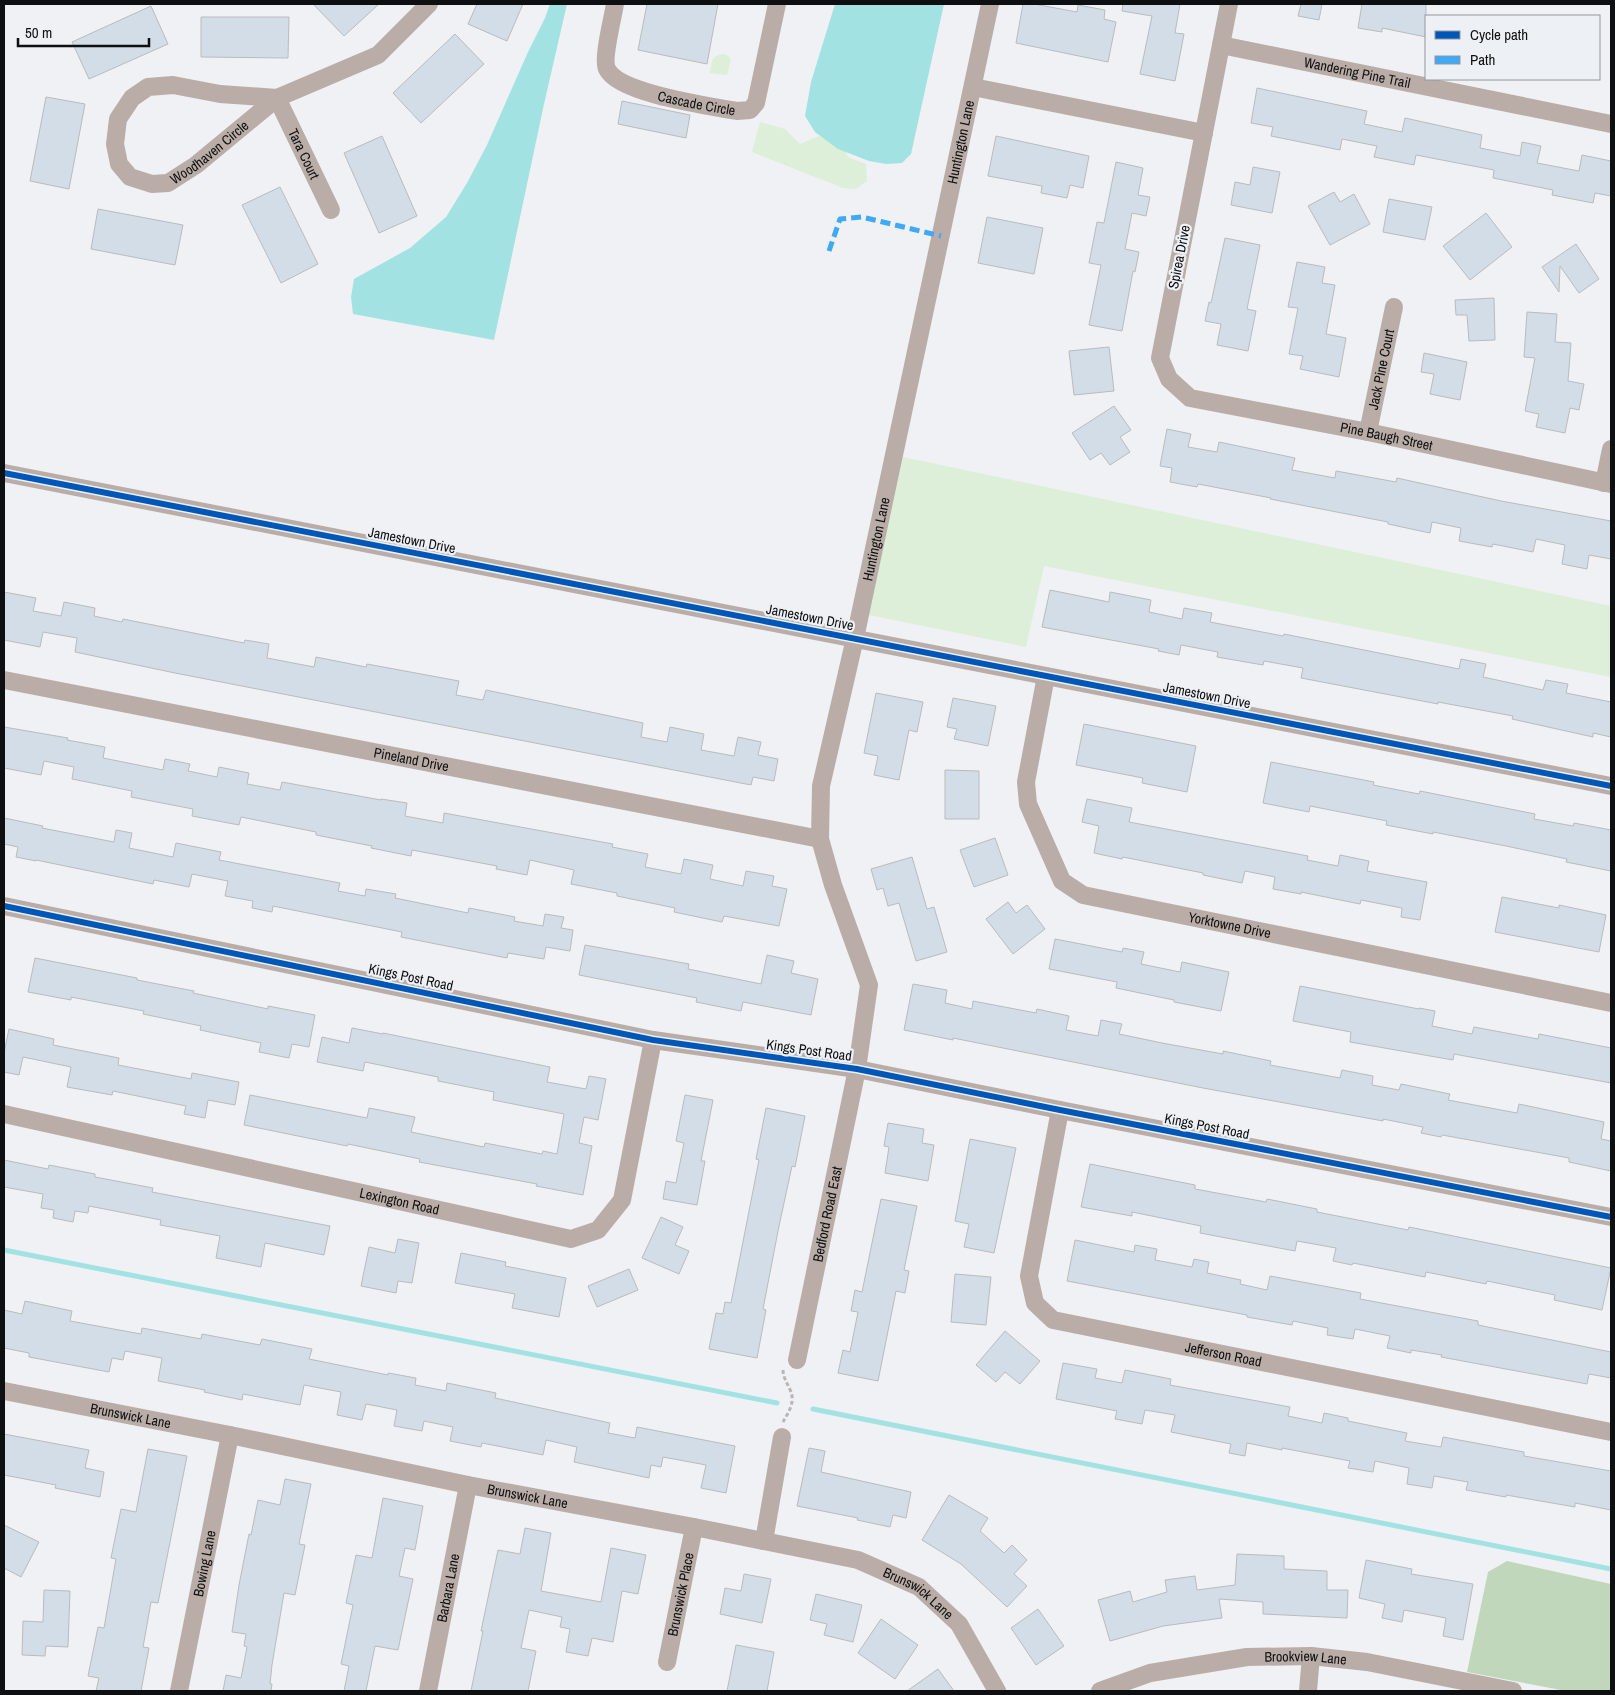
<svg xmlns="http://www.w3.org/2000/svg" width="1615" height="1695" font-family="'Archivo Narrow',sans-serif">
<rect width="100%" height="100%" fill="#eff1f4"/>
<g fill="#ddefd8">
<path d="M722 54 727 55 731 59 727 75 710 73C712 63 711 56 722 54Z"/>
<path d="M760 122 785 129 800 144 819 136 844 146 848 157 866 164 867 181 856 189 843 188 752 152Z"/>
<path d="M903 457 1611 606V677L1044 566 1026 647 869 615Z"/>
</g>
<path fill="#c1d7bb" d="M1507 1561 1611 1584V1691H1566L1467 1672 1488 1572Z"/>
<g fill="#a3e2e2">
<path d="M550 4H567L544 104 494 340 353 314 351 297 354 279 410 248 446 217 467 183 487 145 528 52 545 18Z"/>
<path d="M835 4H944L911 154 902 163 886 164 869 161 838 149 815 132 805 116 811 82Z"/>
</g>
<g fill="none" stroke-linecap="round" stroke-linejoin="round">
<g stroke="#a3e2e2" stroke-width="5">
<path d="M4 1250 777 1403"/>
<path d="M813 1409 1611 1569"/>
</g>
</g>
<g fill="#d2dde7" stroke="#babbbd">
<path d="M313 4H379L344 36Z"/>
<path d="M477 4H523L507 41 468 24Z"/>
<path d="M647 4H718L707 64 638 50Z"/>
<path d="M1023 4H1034L1077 12 1078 5 1105 10 1104 19 1116 22 1108 62 1016 43Z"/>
<path d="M1123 4H1180L1175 33 1184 34 1175 81 1140 74 1152 16 1122 11Z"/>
<path d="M1301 4H1322L1319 20 1298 16Z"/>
<path d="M1362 4H1426V37L1382 28V32L1358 28Z"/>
<path d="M151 6 168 44 89 79 72 42Z"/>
<path d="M201 17H289L288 58 201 57Z"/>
<path d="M455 34 484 64 421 123 393 93Z"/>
<path d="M1257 88 1367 111 1364 124 1402 132 1405 118 1482 135 1480 148 1520 156 1522 142 1541 146 1537 163 1579 171 1582 155 1611 161V196L1595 193 1593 203 1552 195 1553 190 1493 178 1494 170 1416 155 1414 165 1374 157 1377 146 1342 139 1340 150 1271 136 1273 127 1251 123Z"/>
<path d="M46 97 85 104 69 189 30 181Z"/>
<path d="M622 101 690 115 686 138 618 124Z"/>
<path d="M382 136 417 216 379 233 344 153Z"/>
<path d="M996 136 1089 156 1083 188 1070 185 1067 198 1041 193 1042 186 988 176Z"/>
<path d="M1116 162 1143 168 1138 195 1150 197 1146 216 1132 213 1125 249 1139 252 1135 272 1133 271 1122 331 1089 325 1101 265 1089 263 1097 222 1104 223Z"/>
<path d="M1253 167 1280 172 1272 213 1231 205 1235 182 1250 185Z"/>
<path d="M280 187 318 264 281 283 242 205Z"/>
<path d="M1334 192 1340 202 1354 194 1370 224 1330 245 1308 206Z"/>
<path d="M1389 199 1432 207 1425 240 1383 232Z"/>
<path d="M98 209 183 225 175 265 91 249Z"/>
<path d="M1486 213 1512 247 1470 280 1443 246Z"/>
<path d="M987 217 1043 228 1034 274 978 263Z"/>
<path d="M1225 238 1260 245 1247 309 1256 311 1248 351 1217 345 1221 324 1205 321 1209 302 1211 303Z"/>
<path d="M1576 244 1599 279 1579 293 1560 266 1559 292 1542 267Z"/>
<path d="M1297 262 1325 267 1322 283 1335 285 1326 334 1346 338 1339 377 1300 369 1303 356 1289 354 1298 308 1288 307Z"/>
<path d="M1494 298 1495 340 1469 341 1467 315H1456L1455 300Z"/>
<path d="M1527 312 1557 314 1555 342 1571 343 1568 381 1584 384 1579 410 1570 408 1565 433 1536 427 1539 414 1525 411 1535 358 1524 357Z"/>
<path d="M1109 347 1114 391 1074 395 1069 351Z"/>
<path d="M1424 353 1467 362 1460 400 1430 394 1434 374 1421 372Z"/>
<path d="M1114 406 1131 430 1120 437 1130 452 1110 465 1101 453 1090 460 1072 433Z"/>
<path d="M1167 429 1191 434 1188 447 1217 452 1219 442 1295 458 1292 470 1335 478 1336 471 1396 482 1397 478 1501 501 1611 521V559L1589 555 1587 569 1562 564 1565 545 1536 539 1533 552 1493 544 1492 547 1459 541 1461 528 1432 522 1430 533 1388 524V522L1270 499 1271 498 1198 484 1197 487 1170 482 1172 468 1160 466Z"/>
<path d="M1050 590 1109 602 1110 592 1151 600 1149 612 1182 619 1184 608 1212 613 1210 622 1283 636 1284 634 1459 669 1461 659 1486 664 1483 677 1543 690 1546 680 1568 684 1566 693 1611 702V737L1593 733V737L1512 719 1513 716 1438 702V704L1301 678 1303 668 1264 661 1263 665 1217 657 1218 652 1181 645 1179 655 1158 651 1159 649 1042 627Z"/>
<path d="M4 592 36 598 33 611 61 616 64 602 95 608 94 616 122 622 123 619 244 643 245 640 269 644 267 658 314 667 316 657 366 667 367 664 459 681 456 695 483 700 486 690 643 723 641 737 667 742 670 727 704 734 701 750 734 756 738 737 761 742 758 755 778 759 774 781 753 777 751 785 175 673 75 652 77 638 43 632 40 647 4 640Z"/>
<path d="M876 693 923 702 917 732 909 730 899 780 874 775 878 756 864 753Z"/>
<path d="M953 698 996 706 988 746 954 739 957 729 947 727Z"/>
<path d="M1084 724 1196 746 1187 792 1142 783 1143 778 1076 765Z"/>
<path d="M4 727 68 738 67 740 105 747 103 758 163 770 165 759 190 764 188 771 217 777 219 767 249 773 247 784 280 790 282 782 381 800V799L407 803 405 816 443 823 444 813 613 844 612 847 648 854 645 867 681 874 684 859 713 865 710 879 743 886 746 871 774 876 772 886 787 889 779 926 724 916 722 922 674 912 675 908 617 896V893L571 884 574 870 530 860 527 875 496 869 497 866 412 850 411 856 371 848 372 846 316 835V832L241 817 239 825 192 816 193 809 131 797 132 791 72 779 74 767 44 761 41 775 4 768Z"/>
<path d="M1271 762 1374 782 1373 785 1419 794 1420 791 1535 814 1534 819 1573 826 1574 823 1611 830V871L1566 862 1567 859 1506 846 1433 832V834L1386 825 1387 821 1310 806 1309 812 1263 803Z"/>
<path d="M945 770 979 771V819H945Z"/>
<path d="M1087 799 1132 808 1129 822 1308 856 1307 860 1338 866 1340 855 1369 861 1367 871 1427 882 1420 920 1401 917 1402 908 1361 900 1360 904 1301 892V894L1273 889 1275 877 1245 871 1242 883 1203 875V873L1123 857 1122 859 1094 853 1099 826 1082 822Z"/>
<path d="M4 818 43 826 42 828 114 842 116 830 132 833 129 848 173 857 176 843 221 852 219 860 340 883 338 891 365 896 366 889 396 894 395 898 468 913 469 908 515 917 514 921 543 926 545 914 564 917 561 928 573 930 570 951 546 947 544 959 508 953 507 958 401 937 402 932 273 906 272 912 252 908 253 901 225 896 228 881 192 874 189 887 154 880 153 884 36 860V861L16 857 18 847 4 844Z"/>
<path d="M995 838 1008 875 974 887 960 850Z"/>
<path d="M912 857 927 909 934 907 947 952 916 961 899 903 888 906 883 888 877 890 871 869Z"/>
<path d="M1502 897 1559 908V905L1606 915 1599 952 1495 932Z"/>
<path d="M1008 902 1016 913 1027 905 1045 929 1013 954 986 919Z"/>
<path d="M1055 939 1122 952 1123 948 1144 952 1141 964 1180 972 1182 962 1229 972 1221 1011 1174 1002V1000L1116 988 1117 982 1049 969Z"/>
<path d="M585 945 689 964 688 969 761 984 767 955 794 961 791 973 818 979 811 1015 743 1002 741 1011 696 1002 697 998 579 975Z"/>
<path d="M35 958 137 978V980L194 991 193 993 268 1009V1006L315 1015 309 1047 292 1044 289 1058 259 1052 261 1043 200 1030 201 1026 143 1014 144 1011 71 997V1000L28 992Z"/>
<path d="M913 984 947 990 945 1003 972 1009 973 1001 1036 1013 1037 1009 1069 1016 1066 1030 1098 1036 1101 1020 1122 1024 1119 1034 1162 1043 1223 1054V1051L1271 1061 1270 1065 1340 1078 1342 1070 1373 1076 1372 1085 1399 1090 1401 1084 1450 1094 1448 1100 1517 1113 1519 1104 1604 1122 1601 1139 1611 1141V1171L1569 1162V1158L1442 1135 1441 1137 1421 1133 1423 1127 1383 1119V1121L1203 1088 953 1038V1040L904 1030Z"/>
<path d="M1300 986 1419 1009V1008L1435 1011 1432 1026 1472 1034 1474 1027 1538 1039 1539 1034 1611 1048V1083L1454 1054 1453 1060 1350 1042 1351 1032 1293 1021Z"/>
<path d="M352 1028 383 1034V1033L550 1067 547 1082 586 1089 589 1076 606 1079 598 1120 584 1117 579 1143 592 1146 583 1195 536 1186 537 1184 419 1162 420 1159 348 1144 347 1146 244 1125 250 1095 367 1118 369 1108 415 1117 411 1132 484 1147 485 1143 542 1154 543 1151 557 1154 564 1114 493 1100 494 1092 438 1081V1077L365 1062 363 1071 317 1062 322 1037 349 1043Z"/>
<path d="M9 1029 54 1039 53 1045 119 1058 118 1065 191 1079 192 1073 239 1082 235 1105 208 1100 205 1118 184 1114 186 1106 113 1091 112 1095 67 1087 71 1067 23 1057 19 1075 4 1072V1053Z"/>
<path d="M685 1095 713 1100 701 1161H705L697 1205 663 1199 666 1181 676 1183 684 1143 676 1141Z"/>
<path d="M766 1108 805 1116 795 1167 792 1166 779 1226 763 1309 766 1310 757 1358 709 1349 716 1313 723 1314 725 1302 731 1303 759 1160 756 1159Z"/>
<path d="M888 1123 924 1129 922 1143 934 1145 928 1181 885 1173 889 1147 884 1146Z"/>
<path d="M970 1139 1016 1148 994 1253 964 1247 969 1224 955 1221Z"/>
<path d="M4 1160 48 1169 49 1165 95 1174V1177L153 1188 152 1192 330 1226 324 1255 265 1243 261 1267 216 1258 220 1236 160 1225 161 1220 89 1206 88 1213 75 1211 73 1222 53 1218 54 1210 41 1208 43 1194 4 1187Z"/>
<path d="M1090 1164 1195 1185V1189L1266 1202 1267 1199 1317 1209V1212L1373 1223 1408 1230 1409 1227 1611 1268 1602 1310 1554 1300 1555 1295 1487 1281 1486 1284 1426 1272 1425 1277 1353 1263 1352 1265 1333 1261 1336 1248 1297 1241 1295 1251 1200 1233 1201 1226 1132 1212V1216L1081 1207Z"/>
<path d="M881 1199 917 1206 904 1270 909 1271 905 1293 896 1291 878 1381 838 1373 843 1350 850 1352 858 1312 851 1311 855 1290 862 1292Z"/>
<path d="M661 1217 683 1227 675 1245 689 1251 679 1274 642 1258Z"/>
<path d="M398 1239 419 1243 412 1283 398 1281 396 1293 361 1286 369 1247 395 1253Z"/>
<path d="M1075 1240 1134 1252 1135 1245 1157 1249 1155 1260 1192 1267 1194 1259 1209 1262 1207 1273 1241 1280 1240 1284 1267 1290 1270 1276 1361 1293 1360 1299 1478 1321V1325L1611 1352V1378L1589 1374 1587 1384 1441 1357 1442 1355 1411 1350V1353L1387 1348 1390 1336 1355 1329 1353 1339 1327 1335 1328 1328 1293 1321 1292 1325 1247 1317V1315L1067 1281Z"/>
<path d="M461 1253 506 1262 505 1266 566 1278 559 1317 512 1308 515 1294 455 1283Z"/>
<path d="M629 1269 638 1290 597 1307 588 1286Z"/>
<path d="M955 1274 991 1277 986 1325 951 1322Z"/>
<path d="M25 1301 72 1311 70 1321 141 1334 142 1328 201 1339 202 1334 260 1345 262 1339 312 1349 309 1359 388 1375V1373L416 1378 415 1385 446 1391 447 1383 496 1393 495 1398 610 1423 608 1433 635 1438 637 1427 735 1446 726 1493 701 1488 706 1465 663 1457 661 1467 651 1465 649 1478 574 1462 577 1447 546 1440 543 1455 482 1443 481 1447 450 1441 453 1427 424 1421 422 1431 394 1426 397 1410 366 1404 362 1420 337 1415 341 1392 304 1385 300 1405 243 1394 242 1400 204 1392 205 1390 158 1381 162 1358 125 1351 123 1360 112 1358 109 1372 29 1357V1353L4 1348V1310L22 1314Z"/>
<path d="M1005 1331 1040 1361 1020 1384 1005 1372 996 1382 976 1365Z"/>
<path d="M1063 1363 1097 1369 1095 1378 1122 1383 1125 1370 1171 1379 1170 1385 1290 1407 1288 1416 1322 1423 1324 1413 1348 1418V1421L1407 1433 1405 1441 1441 1447 1443 1437 1524 1452V1456L1611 1471V1510L1575 1503V1507L1506 1495V1497L1466 1490 1468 1482 1434 1476 1432 1488 1407 1484 1409 1468 1375 1461 1373 1472 1348 1468 1350 1461 1282 1448V1450L1247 1443 1245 1456 1229 1453 1231 1444 1171 1432 1175 1415 1145 1410 1142 1424 1115 1419 1117 1411 1056 1399Z"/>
<path d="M4 1434 89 1450 85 1468 104 1472 100 1497 55 1488 56 1485 4 1475Z"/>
<path d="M809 1448 825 1451 821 1472 911 1492 906 1518 893 1515 890 1527 857 1520 858 1518 797 1506Z"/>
<path d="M148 1449 187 1456 158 1603 151 1602 143 1647 149 1648 141 1691H96L99 1678 88 1676 98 1627 104 1628 116 1559 111 1558 121 1509 136 1512Z"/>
<path d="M285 1479 311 1484 299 1544 305 1545 295 1595 284 1593 272 1665 270 1684H272L271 1691H223L226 1675 241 1678 247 1647 244 1646 246 1634 232 1632 239 1585 249 1534 251 1535 258 1500 280 1505Z"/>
<path d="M949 1495 988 1518 980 1531 1004 1553 1012 1545 1027 1560 1014 1574 1027 1586 1007 1607 961 1564 922 1540Z"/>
<path d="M383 1498 423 1506 415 1550 405 1548 399 1576 413 1579 398 1650 375 1646 366 1691H344L349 1666 341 1664 353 1605 346 1603 356 1555 372 1558Z"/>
<path d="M4 1525 39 1542 21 1577 4 1568Z"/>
<path d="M525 1528 551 1533 541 1591 601 1602 611 1548 646 1555 638 1594 622 1591 613 1642 592 1638 588 1656 566 1652 570 1629 560 1627 562 1617 529 1610 521 1648 536 1651 528 1691H471L483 1631H481L498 1550 520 1554Z"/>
<path d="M1237 1554 1284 1556V1569L1327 1571V1590H1348L1347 1618 1263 1614V1602L1219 1599 1222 1618 1163 1626 1110 1641 1098 1600 1130 1591 1133 1602 1167 1592 1165 1580 1195 1576 1197 1590 1235 1585Z"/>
<path d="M1366 1560 1412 1569 1411 1574 1473 1584 1463 1640 1443 1636 1446 1618 1404 1610 1402 1622 1382 1618 1385 1604 1359 1598Z"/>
<path d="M744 1574 771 1579 762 1623 720 1614 725 1588 741 1591Z"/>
<path d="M44 1590 70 1591 68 1647 46 1646 45 1656 22 1655 23 1621 43 1622Z"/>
<path d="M816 1594 862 1605 853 1642 824 1635 827 1624 810 1620Z"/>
<path d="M1038 1609 1064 1646 1036 1665 1011 1628Z"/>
<path d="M881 1619 918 1645 895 1679 858 1653Z"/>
<path d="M736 1645 774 1652 767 1691H727Z"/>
<path d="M938 1669 954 1691H907Z"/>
</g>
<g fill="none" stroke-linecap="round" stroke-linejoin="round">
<path stroke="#bab5b3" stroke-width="3" stroke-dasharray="4 2.5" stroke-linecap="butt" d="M783 1370C783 1378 788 1384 791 1392 795 1403 788 1413 783 1422"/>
<g stroke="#baada7" stroke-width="18">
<path id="s1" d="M615 4C613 17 602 59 607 69 619 94 710 106 737 111L750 110 756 103 777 4"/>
<path id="s2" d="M1229 4 1160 358 1169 379 1190 398 1368 432 1611 484"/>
<path id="s3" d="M1221 45 1611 124"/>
<path d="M973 87 1204 133"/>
<path id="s4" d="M277 98 220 94 173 85 148 87 132 98 118 119 115 144 119 164 130 177 152 184 168 183 196 165 277 98 378 55 429 4"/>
<path id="s5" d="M277 98 331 210"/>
<path id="s6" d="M1368 432 1394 307"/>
<path d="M4 473 1611 786"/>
<path d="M1604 483 1611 449"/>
<path id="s7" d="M1046 676 1026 782 1028 804 1062 881 1083 895 1611 1003"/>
<path id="s8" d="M4 680 820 839"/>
<path d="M4 906 653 1040 857 1069 1060 1110 1611 1217"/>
<path id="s9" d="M1060 1110 1029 1276 1035 1303 1053 1320 1611 1432"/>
<path id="s10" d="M4 1114 571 1239 598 1230 622 1200 653 1040"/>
<path id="s11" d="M797 1360 857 1069 869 985 833 885 820 839 821 786 855 638 990 4"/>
<path id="s12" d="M4 1391 230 1435 468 1485 694 1527 858 1560 919 1587 959 1624 997 1691"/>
<path d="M764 1541 782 1437"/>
<path id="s13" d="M667 1662 694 1527"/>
<path id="s14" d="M179 1691 230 1435"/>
<path id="s15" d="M428 1691 468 1485"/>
<path id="s16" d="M1100 1691 1150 1673 1247 1657 1311 1656 1367 1662 1513 1691"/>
<path d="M1308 1691 1311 1656"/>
</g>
<path stroke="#3fa9f5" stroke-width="5" stroke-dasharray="10 5" stroke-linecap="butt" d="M829 251 840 219 862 217 941 236"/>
<defs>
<g id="cycleway">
<path d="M4 473 1611 786"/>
<path d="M4 906 653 1040 857 1069 1060 1110 1611 1217"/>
</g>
</defs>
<use href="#cycleway" stroke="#edf1f6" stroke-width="9"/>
<use href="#cycleway" stroke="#0057b8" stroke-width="6"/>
</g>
<g text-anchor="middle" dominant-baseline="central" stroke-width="4.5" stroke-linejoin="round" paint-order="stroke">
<g font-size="14" fill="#0e0f10" stroke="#edf1f6">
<text stroke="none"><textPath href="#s3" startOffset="139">Wandering Pine Trail</textPath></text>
<text stroke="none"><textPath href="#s1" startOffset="164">Cascade Circle</textPath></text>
<text stroke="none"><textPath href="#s11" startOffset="1248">Huntington Lane</textPath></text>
<text stroke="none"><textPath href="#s4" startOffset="328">Woodhaven Circle</textPath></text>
<text stroke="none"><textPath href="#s5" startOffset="62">Tara Court</textPath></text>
<text transform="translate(1179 257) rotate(-79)">Spirea Drive</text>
<text stroke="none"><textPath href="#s6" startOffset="64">Jack Pine Court</textPath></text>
<text stroke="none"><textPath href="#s2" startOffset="612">Pine Baugh Street</textPath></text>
<text stroke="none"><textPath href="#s11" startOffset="842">Huntington Lane</textPath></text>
<text transform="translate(412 540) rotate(11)">Jamestown Drive</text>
<text transform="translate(810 617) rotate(11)">Jamestown Drive</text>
<text transform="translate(1207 695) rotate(11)">Jamestown Drive</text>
<text stroke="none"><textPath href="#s8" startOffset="415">Pineland Drive</textPath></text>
<text stroke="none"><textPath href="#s7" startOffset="389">Yorktowne Drive</textPath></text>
<text transform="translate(411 977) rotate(12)">Kings Post Road</text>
<text transform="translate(809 1050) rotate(8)">Kings Post Road</text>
<text transform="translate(1207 1126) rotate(11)">Kings Post Road</text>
<text stroke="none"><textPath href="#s10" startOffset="405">Lexington Road</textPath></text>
<text stroke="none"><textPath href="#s11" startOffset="149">Bedford Road East</textPath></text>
<text stroke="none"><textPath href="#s9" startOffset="395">Jefferson Road</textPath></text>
<text stroke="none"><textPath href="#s12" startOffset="129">Brunswick Lane</textPath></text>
<text stroke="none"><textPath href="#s12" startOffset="534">Brunswick Lane</textPath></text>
<text stroke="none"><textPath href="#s14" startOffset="130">Bowing Lane</textPath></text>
<text stroke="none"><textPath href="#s15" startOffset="105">Barbara Lane</textPath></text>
<text stroke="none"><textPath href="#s13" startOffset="69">Brunswick Place</textPath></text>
<text stroke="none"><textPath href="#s12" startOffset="940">Brunswick Lane</textPath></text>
<text stroke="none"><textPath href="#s16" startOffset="210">Brookview Lane</textPath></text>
</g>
</g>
<rect width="1615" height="1695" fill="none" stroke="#0e0f10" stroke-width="10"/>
<rect x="1425" y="15" width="175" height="65" fill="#edf1f6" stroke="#94979a"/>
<rect x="1435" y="31" width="25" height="8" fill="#0057b8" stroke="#94979a"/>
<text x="1470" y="40" font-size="15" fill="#0e0f10">Cycle path</text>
<rect x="1435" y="56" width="25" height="8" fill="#3fa9f5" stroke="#94979a"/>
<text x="1470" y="65" font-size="15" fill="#0e0f10">Path</text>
<path d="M18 38v8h131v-8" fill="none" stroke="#0e0f10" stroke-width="2.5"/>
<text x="25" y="38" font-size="15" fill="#0e0f10" stroke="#edf1f6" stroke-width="4" paint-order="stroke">50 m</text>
</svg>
